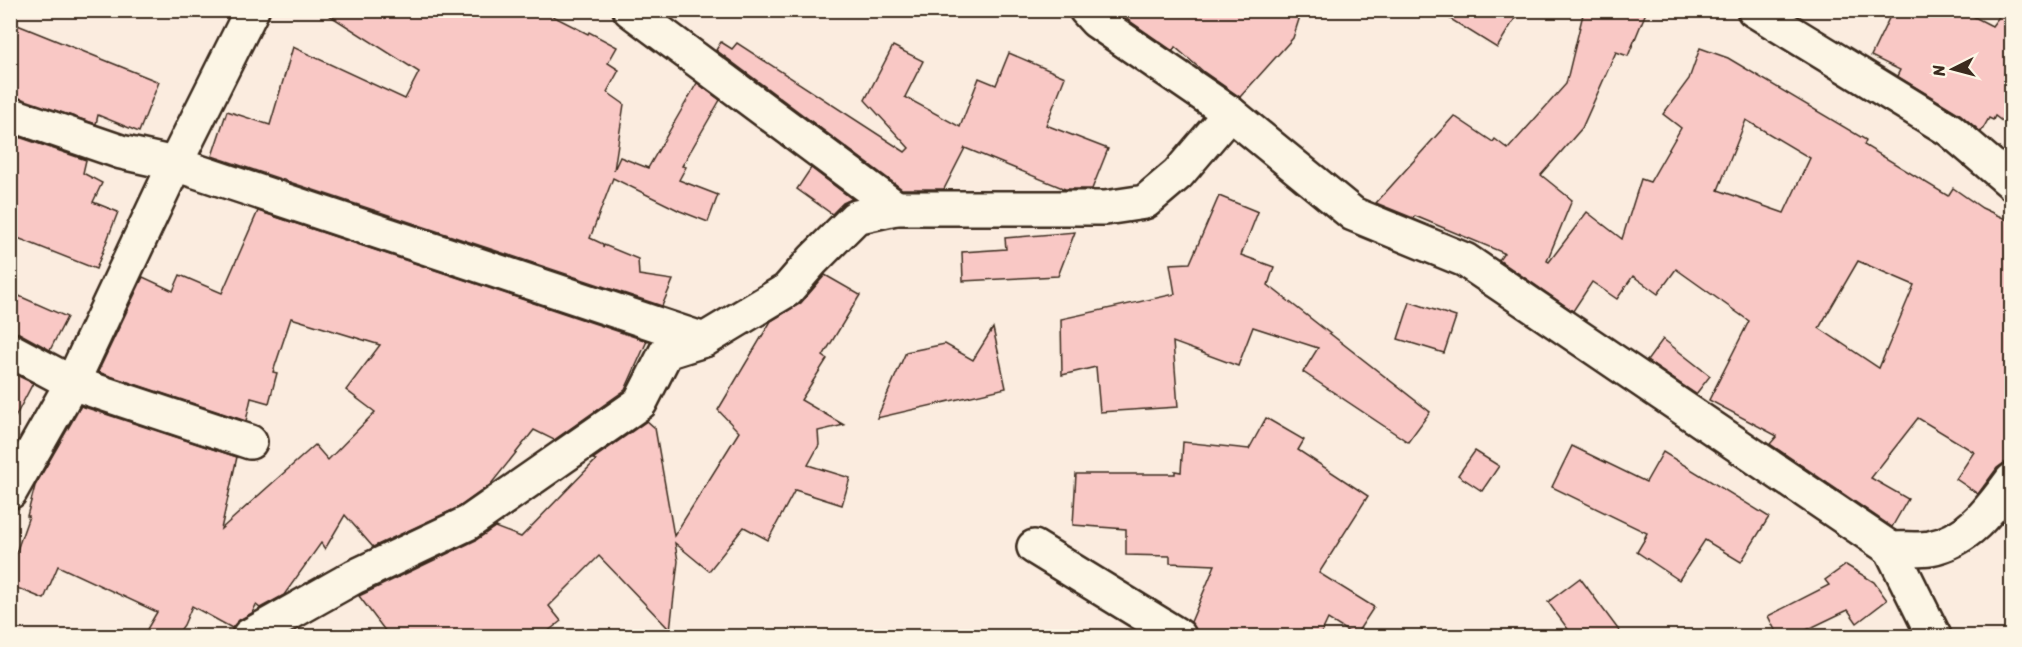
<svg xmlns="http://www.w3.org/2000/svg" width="2022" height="647" font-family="Sriracha,sans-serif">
<rect width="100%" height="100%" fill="#fbecdf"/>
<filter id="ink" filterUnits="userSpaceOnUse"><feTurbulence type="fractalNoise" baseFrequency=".0167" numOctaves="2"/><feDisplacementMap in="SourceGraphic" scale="12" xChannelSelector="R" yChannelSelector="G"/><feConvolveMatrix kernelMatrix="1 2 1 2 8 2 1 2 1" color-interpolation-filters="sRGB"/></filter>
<g filter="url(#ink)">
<g fill="#f9c8c5" stroke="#3b2a1e" stroke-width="1.5" fill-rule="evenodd">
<path d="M321 10H541L588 34 589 32 617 47 608 63 619 70 607 92 624 104 614 170 620 157 648 168 697 83 720 100 682 166 686 167 679 180 718 195 708 222 680 211 613 178 590 238 603 244V248L604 245 638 259 639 275 673 280 662 306 212 156 227 111 270 125 293 47 405 99 419 72Z"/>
<path d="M1114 10H1302L1293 38 1240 97 1204 72 1175 47 1173 51Z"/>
<path d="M1436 10H1520L1497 48Z"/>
<path d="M1584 10H1647L1628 56 1616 52 1582 128 1541 175 1572 200 1547 261 1549 262 1587 212 1622 239 1641 179 1650 182 1681 128 1663 114 1689 79 1700 48 1728 58 1866 140 1864 145 1948 196 1953 188 1982 208 2012 222V462L2004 463 1997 468 1978 494 1956 479 1974 452 1918 418 1871 478 1908 499 1892 527 1770 444 1777 436 1709 400 1749 321 1676 269 1658 294 1633 276 1617 299 1592 282 1573 311 1499 260 1504 253 1415 216 1413 218 1376 203 1454 116 1493 142 1495 139 1508 149 1566 84ZM1746 120 1810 158 1784 213 1718 190ZM1858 261 1914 285 1879 368 1819 328Z"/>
<path d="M1893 10H1961L1992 26 2004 10H2012V129L1995 116 1993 120 1989 118 1981 132 1960 114 1897 76 1900 70 1871 56Z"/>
<path d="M10 22 159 82 139 132 98 115 96 124 10 96Z"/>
<path d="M721 42 732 49 737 43 905 152 909 148 865 100 893 46 923 61 905 97 960 127 979 78 996 85 1009 53 1065 77 1046 125 1108 149 1092 189H1065L965 148 944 189H902L716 50Z"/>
<path d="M10 134 86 160 83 173 102 183 93 202 118 212 96 269 10 235Z"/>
<path d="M811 168 852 199 843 203 832 214 797 189Z"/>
<path d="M1219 196 1258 212 1241 255 1274 267 1268 285 1430 412 1408 442 1303 372 1318 348 1253 327 1238 366 1173 342 1178 407 1100 412 1096 367 1062 375 1061 319 1175 294 1170 264 1190 263Z"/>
<path d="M258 211 647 341 625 390 554 440 534 430 491 484 459 507 373 547 345 515 325 549 321 543 284 595 260 608 256 605 252 613 239 620 232 628 192 606 184 625 176 636H143L157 612 58 566 44 599 10 585V570L29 516H27L35 486 81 406 237 457 221 529 315 445 328 460 375 412 346 390 380 345 291 318 273 372 277 373 269 403 251 398 246 421 98 372 143 277 173 291 180 275 222 293Z"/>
<path d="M1075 232 1058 276 963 281 962 252 1006 249 1005 238Z"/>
<path d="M825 275 860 295 823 356 827 359 801 400 844 425 818 431 819 445 808 465 850 478 842 505 795 490 768 540 744 527 709 571 675 543 678 561 670 630 599 556 549 606 561 621 542 636H389L359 596 476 540 495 527 521 537 596 460 593 459 647 421 655 428 674 536 739 432 718 410 771 321 801 303Z"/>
<path d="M10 292 67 317 50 350 19 333 10 331Z"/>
<path d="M1410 302 1456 317 1444 353 1398 339Z"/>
<path d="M993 328 1006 388 877 418 906 352 945 344 973 360Z"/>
<path d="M1663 339 1710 376 1696 394 1647 361Z"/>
<path d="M10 372 33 383 10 427Z"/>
<path d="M1266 418 1304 440 1298 450 1368 496 1319 573 1374 607 1355 636 1328 619 1320 636H1206L1197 633 1191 622 1215 565 1170 563V556L1126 555V529L1073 525 1076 474H1175V471L1181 472 1183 442 1249 449Z"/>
<path d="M1572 446 1646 482 1663 452 1769 517 1741 562 1705 540 1679 580 1637 552 1646 537H1645L1647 533 1552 487Z"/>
<path d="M1475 451 1499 466 1482 491 1458 475Z"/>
<path d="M1846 565 1874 582 1887 600 1857 623 1848 610 1794 636H1778L1768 616 1829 585 1825 580Z"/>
<path d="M1580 578 1623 636H1573L1548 602Z"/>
</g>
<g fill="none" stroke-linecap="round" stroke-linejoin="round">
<defs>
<g id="minor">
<path d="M630 10 896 208"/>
<path d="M1086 10 1096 21 1230 113 1353 214 1465 260 1891 549C1904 548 1917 550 1930 548 1968 541 1990 510 2012 480"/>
<path d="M1754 10 1950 130 2012 183"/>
<path d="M10 114 121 152 175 164 704 340"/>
<path d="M10 350 72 383 250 442"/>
<path d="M10 492 72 383 175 164 252 10"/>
<path d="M1034 547 1179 636"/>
<path d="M1891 549 1934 636"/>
<path d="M249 636 354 577 468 523 640 403 666 352 704 340 787 290 813 260 856 217 896 208H1105L1145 202 1178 174 1230 113"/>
</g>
</defs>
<use href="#minor" stroke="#3b2a1e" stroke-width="38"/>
<use href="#minor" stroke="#fcf5e5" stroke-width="33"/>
</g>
</g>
<rect width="2022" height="647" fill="none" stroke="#fcf5e5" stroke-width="36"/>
<rect x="18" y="18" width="1986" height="611" fill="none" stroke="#3b2a1e" stroke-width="2" filter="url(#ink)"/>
<g transform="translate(1953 69) rotate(264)" stroke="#fcf5e5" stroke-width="4.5" paint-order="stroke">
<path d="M0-4.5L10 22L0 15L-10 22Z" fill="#3b2a1e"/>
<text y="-9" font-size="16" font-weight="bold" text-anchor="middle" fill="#3b2a1e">N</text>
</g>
</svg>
